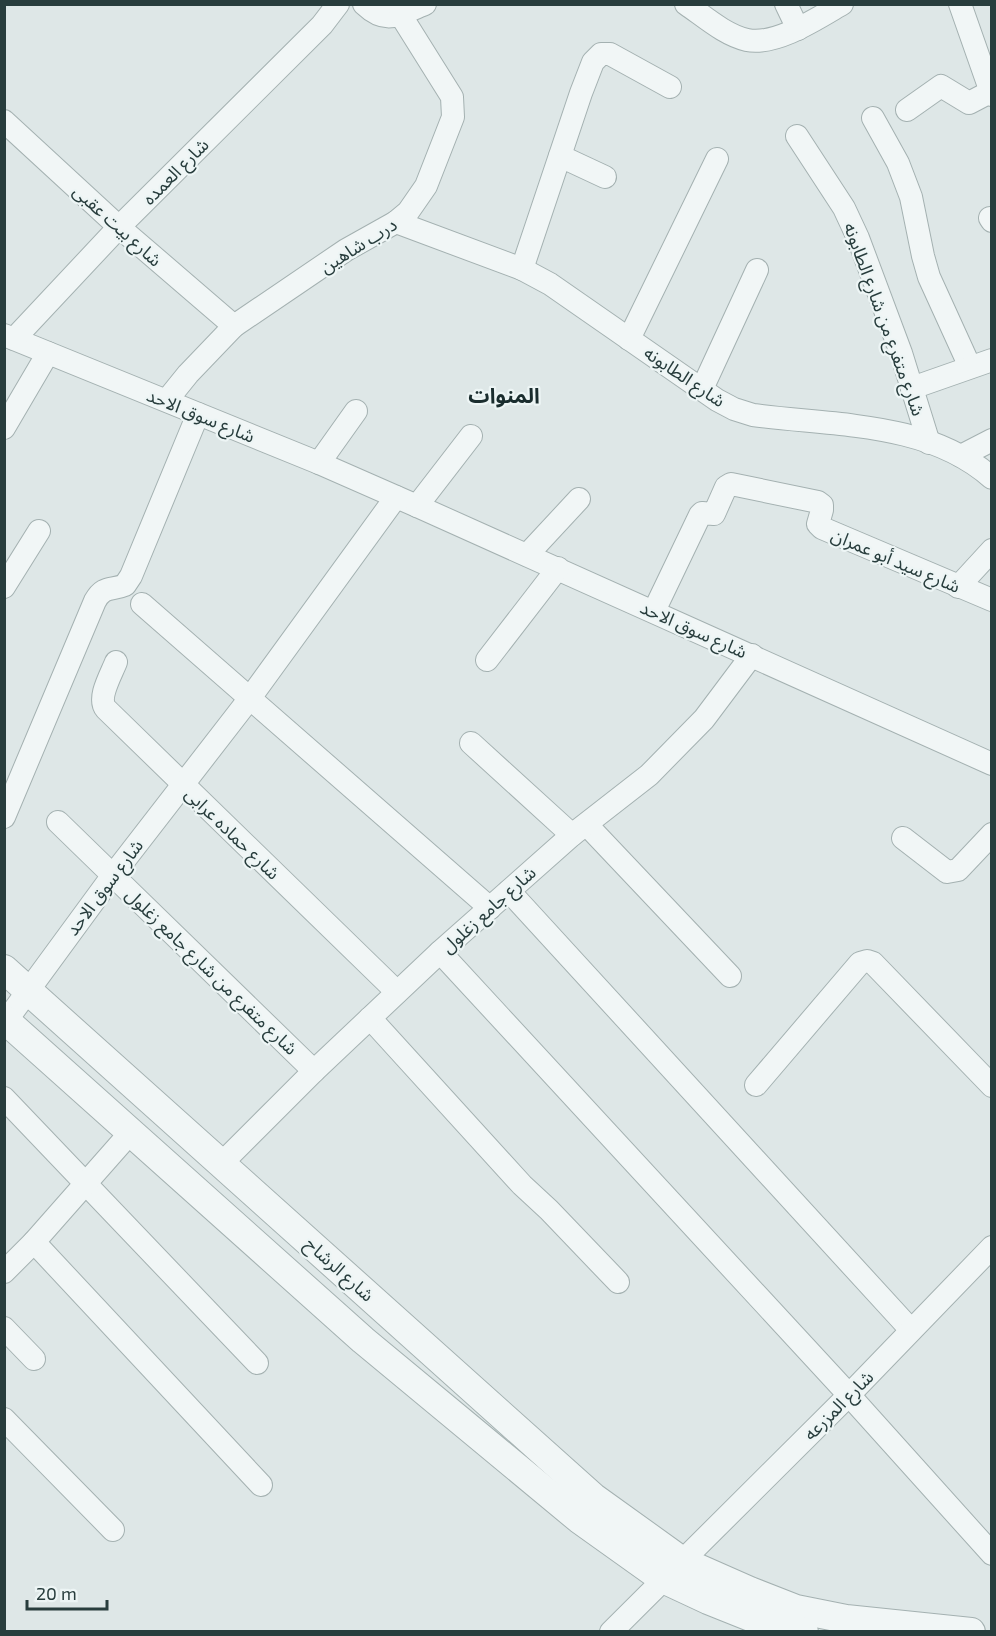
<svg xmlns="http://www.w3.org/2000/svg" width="996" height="1636" font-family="'Exo 2','Noto Sans Arabic',sans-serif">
<rect width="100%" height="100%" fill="#dee7e7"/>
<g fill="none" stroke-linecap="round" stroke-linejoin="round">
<defs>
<g id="minor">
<path d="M364 4C387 26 399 14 425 4"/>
<path d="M686 4C705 17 725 35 747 40 776 46 818 18 842 4"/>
<path d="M786 4 798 29"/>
<path d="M960 4 992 95"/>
<path d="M907 110 941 86 969 103 990 92"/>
<path d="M873 118 898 163 911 197 923 256 929 277 970 367"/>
<path d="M4 121 119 227 234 326"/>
<path d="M797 136 844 208 858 238 901 353 929 443"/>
<path d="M560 156 605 177"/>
<path d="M990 218 992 221"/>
<path d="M396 222 522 269 550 284 717 400 734 409 753 415C833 426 928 421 992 478"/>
<path d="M522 269 581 93 593 62 601 54H610L670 87"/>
<path d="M4 335 319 463 417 506 992 764"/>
<path d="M14 339 119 227 322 25 338 4"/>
<path d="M629 339 717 159"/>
<path d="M912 388 992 360"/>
<path d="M702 389 757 270"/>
<path d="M167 400 188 374 234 326 346 250 396 222 408 212 426 186 453 117 452 97 400 14"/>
<path d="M4 428 48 353"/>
<path d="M961 456 992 440"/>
<path d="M319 463 356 411"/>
<path d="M417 506 471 436"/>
<path d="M527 555 579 499"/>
<path d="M4 587 39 531"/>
<path d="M958 587 992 550"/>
<path d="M142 604 490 908"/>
<path d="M654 611 700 515 702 513 714 514 726 487 731 484 818 502 822 505V510L818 524 822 528 992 600"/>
<path d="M487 660 558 568"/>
<path d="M116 662C111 675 97 698 106 709L397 992"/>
<path d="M471 743 572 835"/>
<path d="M4 817 95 601C104 585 111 591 125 585L131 576 198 414"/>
<path d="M58 822 314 1071"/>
<path d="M587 825 730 976"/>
<path d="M903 838 947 872 958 870 992 834"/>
<path d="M509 891 911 1330"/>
<path d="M440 952 849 1395 992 1554"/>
<path d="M370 1018 522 1185 549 1210 618 1282"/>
<path d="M6 1021 113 875 250 698 396 497"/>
<path d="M756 1085 860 963 867 961 873 963 992 1086"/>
<path d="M4 1098 257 1363"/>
<path d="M222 1163 314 1071 440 952 572 835 649 775 704 719 752 655"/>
<path d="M34 1242 261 1485"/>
<path d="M4 1272 34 1242 131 1132"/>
<path d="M4 1328 34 1359"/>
<path d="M4 1419 113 1530"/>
<path d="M611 1632 849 1395 992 1247"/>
</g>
<g id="tertiary">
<path d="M4 969 593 1497 682 1561 750 1591 796 1609 846 1619 971 1632"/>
<path d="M4 1019 363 1340 579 1519 663 1579 708 1600 758 1620 804 1632"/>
</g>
</defs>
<use href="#minor" stroke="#a4b1b1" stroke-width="24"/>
<use href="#tertiary" stroke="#a4b1b1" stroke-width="30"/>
<use href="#minor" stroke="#f1f6f6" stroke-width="22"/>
<use href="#tertiary" stroke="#f1f6f6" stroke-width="28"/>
</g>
<g text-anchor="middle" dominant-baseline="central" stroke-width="4.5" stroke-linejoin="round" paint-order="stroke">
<g font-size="18" fill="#283d3d" stroke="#edf5f5">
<text transform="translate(175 171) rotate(-45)">شارع العمده</text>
<text transform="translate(118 225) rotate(42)">شارع بيت عقبى</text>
<text transform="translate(358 245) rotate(-32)">درب شاهين</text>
<text transform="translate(885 319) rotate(70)">شارع متفرع من شارع الطابونه</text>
<text transform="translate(685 376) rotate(34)">شارع الطابونه</text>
<text transform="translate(201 415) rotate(22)">شارع سوق الاحد</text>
<text transform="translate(896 560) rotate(23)">شارع سيد أبو عمران</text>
<text transform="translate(694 629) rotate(24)">شارع سوق الاحد</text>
<text transform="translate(233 833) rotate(44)">شارع حماده عرابى</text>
<text transform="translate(104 887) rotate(-53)">شارع سوق الاحد</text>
<text transform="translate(488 909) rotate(-42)">شارع جامع زغلول</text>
<text transform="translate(212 971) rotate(44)">شارع متفرع من شارع جامع زغلول</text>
<text transform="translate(340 1269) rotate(42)">شارع الرشاح</text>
<text transform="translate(838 1405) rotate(-45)">شارع المزرعه</text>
</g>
<g font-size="21" font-weight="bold" fill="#1a2d2e" stroke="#edf5f5">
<text x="504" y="394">المنوات</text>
</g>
</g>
<rect width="996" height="1636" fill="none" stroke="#283d3d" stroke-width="12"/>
<path d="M27 1600v9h80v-9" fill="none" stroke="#283d3d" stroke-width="3"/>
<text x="36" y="1600" font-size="18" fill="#283d3d" stroke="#edf5f5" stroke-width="4.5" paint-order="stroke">20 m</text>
</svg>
